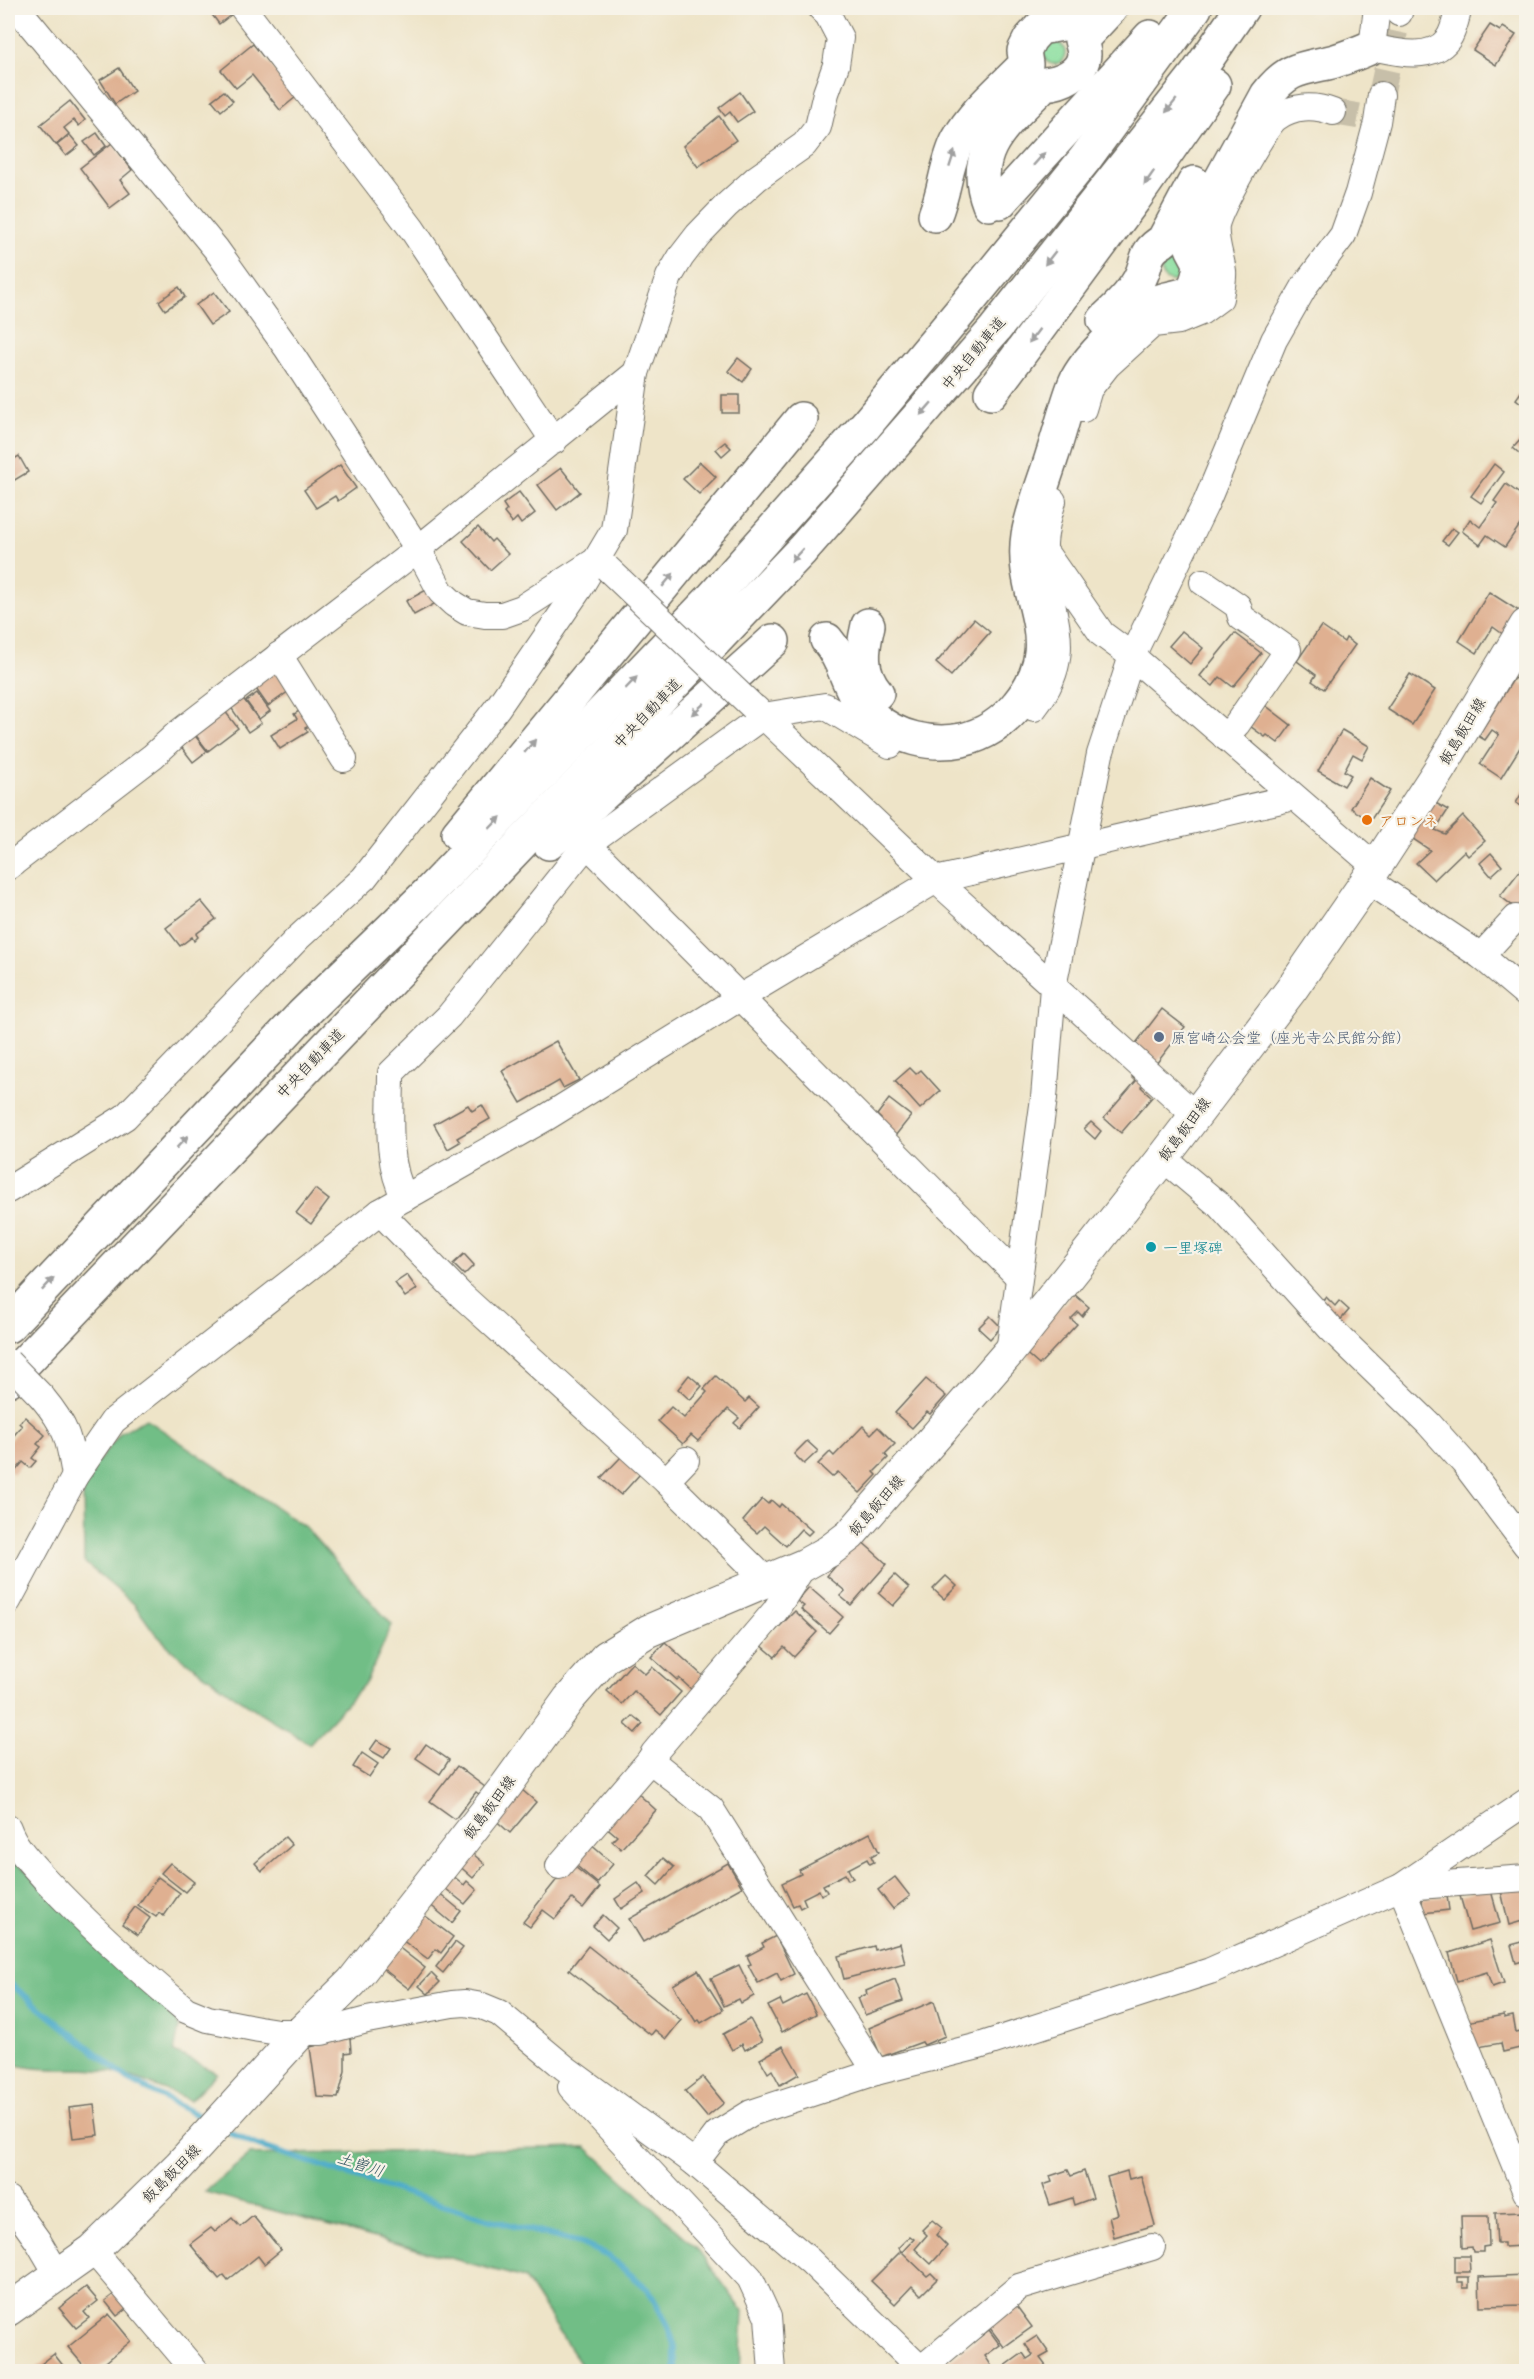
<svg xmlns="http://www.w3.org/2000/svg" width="1534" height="2379" font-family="Delius,'Klee One',sans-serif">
<rect width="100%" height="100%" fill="#f7f3e8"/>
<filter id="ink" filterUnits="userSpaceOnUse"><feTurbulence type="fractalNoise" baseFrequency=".0167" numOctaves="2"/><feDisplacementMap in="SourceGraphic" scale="12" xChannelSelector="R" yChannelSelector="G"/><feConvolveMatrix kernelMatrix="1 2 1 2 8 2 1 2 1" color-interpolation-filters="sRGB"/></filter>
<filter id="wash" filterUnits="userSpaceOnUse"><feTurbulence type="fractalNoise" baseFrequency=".008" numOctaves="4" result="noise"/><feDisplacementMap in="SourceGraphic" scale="24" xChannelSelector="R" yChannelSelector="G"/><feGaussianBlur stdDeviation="1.35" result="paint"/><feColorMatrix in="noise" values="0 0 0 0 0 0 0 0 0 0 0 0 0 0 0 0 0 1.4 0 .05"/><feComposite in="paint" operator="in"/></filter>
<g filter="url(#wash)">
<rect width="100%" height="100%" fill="#eee4c8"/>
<g fill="#8cdfa0" stroke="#5c8566" stroke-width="1.5">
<circle cx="1054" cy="53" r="11"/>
<circle cx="1172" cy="270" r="11"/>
</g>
<g fill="#71be86" stroke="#4e7458" stroke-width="1.5">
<path d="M146 1419 305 1527 392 1625 366 1682 309 1744 236 1697 175 1653 155 1633 134 1604 84 1562 83 1481 121 1432Z"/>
<path d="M8 1851 11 1860 77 1905 170 2007 179 2028 174 2052 217 2073 190 2100C160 2088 128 2072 96 2070 67 2067 35 2073 8 2062Z"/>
<path d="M586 2147 696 2247 743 2311 740 2371H585L524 2278 205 2192 249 2155Z"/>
</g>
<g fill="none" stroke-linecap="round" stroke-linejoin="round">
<g stroke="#4aaac9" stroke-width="6">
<path d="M8 1982 128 2079 208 2121"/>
<path d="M225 2130 253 2144 487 2219 580 2243 608 2256 648 2289 667 2324 675 2347V2372"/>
</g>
</g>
<g id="blocks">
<g fill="#dfb091">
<path d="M207 8H233L236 11 219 24Z"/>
<path d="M1490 25 1500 31 1503 27 1516 35 1496 65 1473 50Z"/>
<path d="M253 44 296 97 280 110 252 75 236 88 221 70Z"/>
<path d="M119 68 134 91 115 104 100 80Z"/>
<path d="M224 91 233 101 221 111 212 100Z"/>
<path d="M740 92 753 111 737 122 730 112 725 116 719 108Z"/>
<path d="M70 101 85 120 79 126 74 120 64 128 69 134 56 145 40 125Z"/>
<path d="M719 116 736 140 698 167 683 146Z"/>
<path d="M97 133 106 146 94 155 84 142Z"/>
<path d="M70 135 79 146 66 156 57 145Z"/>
<path d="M112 143 132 170 120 180 130 193 110 208 80 168Z"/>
<path d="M179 287 185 297 165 310 159 301Z"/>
<path d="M214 292 229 312 210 325 196 305Z"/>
<path d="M738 358 752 369 743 382 728 371Z"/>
<path d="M1526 385V407L1516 399Z"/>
<rect x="722" y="395" width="17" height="18"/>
<path d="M1522 438 1526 441V459L1513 448Z"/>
<path d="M725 442 731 448 722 456 716 449Z"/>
<path d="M19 456 28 472 8 484V459L9 462Z"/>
<path d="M700 462 716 477 699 494 683 479Z"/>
<path d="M1494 464 1504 472 1481 503 1471 496Z"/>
<path d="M340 465 356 488 338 501 335 496 316 508 304 490Z"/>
<path d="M561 468 580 492 557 510 538 485Z"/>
<path d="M1506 484 1524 497 1526 494V516L1505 547 1487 535 1480 545 1462 531 1470 519 1480 527 1497 503 1494 501Z"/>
<path d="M519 492 535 513 521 524 517 518 512 523 504 513 507 510 503 504Z"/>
<path d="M478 527 491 542 494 539 508 554 490 570 463 541Z"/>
<path d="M1452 528 1458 532 1448 545 1442 541Z"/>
<path d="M428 589 436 603 414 615 406 601Z"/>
<path d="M1489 592 1519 611 1504 635 1493 627 1477 653 1459 641Z"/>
<path d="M974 619 990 632 951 676 936 663Z"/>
<path d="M1321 626 1344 642 1346 638 1355 645 1324 689 1312 681 1316 675 1297 661Z"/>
<path d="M1182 631 1203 648 1190 664 1169 646Z"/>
<path d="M1235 633 1261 653 1233 687 1220 677 1213 686 1200 676Z"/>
<path d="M1526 654V677L1516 670Z"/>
<path d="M276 671 289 691 268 706 254 686Z"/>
<path d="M1410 674 1435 690 1412 725 1387 709Z"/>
<path d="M1514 678 1526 686V738L1501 778 1480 764 1499 735 1492 730 1485 740 1478 736Z"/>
<path d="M257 693 270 711 259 719 246 701Z"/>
<path d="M242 697 261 723 248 732 230 706Z"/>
<path d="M1265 705 1291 725 1278 743 1267 735 1265 737 1250 726Z"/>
<path d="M224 710 238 728 208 751 194 733Z"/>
<path d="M301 710 311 725 305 728 308 732 280 749 271 735 297 719 294 714Z"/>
<path d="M1342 730 1369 746 1362 759 1353 754 1344 771 1351 775 1344 786 1318 771Z"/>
<path d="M193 733 207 751 193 762 179 744Z"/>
<path d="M1370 778 1390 791 1370 821 1351 808Z"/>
<path d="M1526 786V809L1516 803Z"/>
<path d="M1432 801 1448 810 1435 830 1445 834 1463 816 1485 841 1468 856 1464 851 1434 880 1416 863 1430 850 1410 837Z"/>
<path d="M1491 853 1502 866 1491 876 1480 863Z"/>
<path d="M1526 863V905L1521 912 1500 896Z"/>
<path d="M201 901 216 919 196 934 198 937 194 941 192 937 180 946 166 928Z"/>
<path d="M1162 1009 1185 1027 1156 1064 1133 1047Z"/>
<path d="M556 1041 579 1080 563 1088 559 1081 521 1103 502 1071Z"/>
<path d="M910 1068 916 1074 921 1070 940 1091 920 1109 895 1081Z"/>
<path d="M1135 1073 1145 1083 1141 1087 1152 1097 1121 1133 1104 1118 1136 1081 1132 1077Z"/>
<path d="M889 1099 911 1116 895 1136 879 1123 881 1119 877 1115Z"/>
<path d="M468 1105 472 1111 482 1105 490 1119 457 1138 460 1142 448 1149 434 1124Z"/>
<path d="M1091 1122 1101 1131 1095 1139 1084 1129Z"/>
<path d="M315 1189 329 1200 311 1224 296 1213Z"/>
<path d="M464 1254 474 1265 464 1275 453 1264Z"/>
<path d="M407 1275 417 1289 405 1297 395 1283Z"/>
<path d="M1074 1294 1089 1307 1082 1316 1078 1312 1071 1319 1077 1324 1039 1365 1020 1348Z"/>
<path d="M1326 1297 1335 1306 1339 1301 1349 1310 1338 1323 1319 1306Z"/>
<path d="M990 1316 1001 1327 990 1339 978 1328Z"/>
<path d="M689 1375 702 1386 690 1400 678 1389Z"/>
<path d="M716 1376 745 1402 749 1398 759 1407 740 1428 734 1423 739 1418 728 1409 698 1441 691 1435 683 1444 658 1421 671 1407 684 1418 707 1392 704 1389Z"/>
<path d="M926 1379 946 1396 930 1414 927 1412 912 1428 895 1413Z"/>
<path d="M25 1417 45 1435 37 1444 41 1447 32 1458 36 1461 30 1468 23 1462 13 1474 8 1469V1442L22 1426 19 1423Z"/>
<path d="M863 1426 871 1434 878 1427 895 1444 885 1454 888 1458 874 1472 877 1475 860 1493 838 1472 832 1477 818 1464 830 1452 834 1456Z"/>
<path d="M807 1441 818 1451 804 1464 794 1454Z"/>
<path d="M621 1457 640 1474 621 1495 601 1478Z"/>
<path d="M762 1499 768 1504 771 1500 779 1507 781 1504 812 1531 808 1535 801 1529 786 1546 764 1526 757 1533 743 1521Z"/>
<path d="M859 1539 887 1564 851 1605 840 1596 845 1591 827 1576Z"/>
<path d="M895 1575 909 1588 893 1606 878 1593Z"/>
<path d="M946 1576 957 1586 944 1599 933 1589Z"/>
<path d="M809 1587 843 1617 829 1633 801 1609 804 1606 797 1601Z"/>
<path d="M795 1611 817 1632 794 1657 784 1647 775 1657 761 1645Z"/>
<path d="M665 1642 704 1677 692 1690 679 1678 677 1680 651 1657Z"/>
<path d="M632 1663 645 1674 652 1667 681 1692 661 1715 634 1691 622 1704 607 1691Z"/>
<path d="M633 1716 643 1724 635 1733 625 1724Z"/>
<path d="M377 1740 391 1748 384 1758 370 1750Z"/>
<path d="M426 1744 449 1760 440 1774 416 1758Z"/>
<path d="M362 1753 378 1764 369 1777 353 1767Z"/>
<path d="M457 1766 485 1787 479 1794 476 1792 455 1819 430 1801Z"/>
<path d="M521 1789 536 1802 510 1833 492 1817Z"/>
<path d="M634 1790 656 1810 621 1849 612 1841 617 1836 604 1825Z"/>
<path d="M870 1833 879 1852 871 1856 874 1862 870 1864 867 1859 848 1869 853 1878 848 1880 845 1874 823 1885 827 1892 821 1895 819 1890 803 1898 806 1905 800 1908 798 1904 793 1906 782 1883 801 1874 799 1870Z"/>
<path d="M285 1837 292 1845 262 1871 255 1863Z"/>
<path d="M589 1843 613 1864 597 1883 572 1862Z"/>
<path d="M467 1849 485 1864 473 1878 456 1863Z"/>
<path d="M663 1858 674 1867 658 1885 648 1876Z"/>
<path d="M170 1863 194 1882 185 1892 161 1873Z"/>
<path d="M570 1863 600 1887 583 1908 572 1899 555 1919 543 1910 530 1927 523 1922Z"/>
<path d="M728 1863 742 1887 643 1942 629 1919Z"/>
<path d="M451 1874 464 1885 467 1881 477 1890 465 1904 441 1885Z"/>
<path d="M158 1877 180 1893 164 1916 159 1913 156 1917 138 1905Z"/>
<path d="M895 1877 910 1896 893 1909 878 1890Z"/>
<path d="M638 1883 645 1893 621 1909 615 1899Z"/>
<path d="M1526 1885V1920L1509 1925 1501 1891Z"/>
<path d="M1490 1887 1500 1923 1470 1931 1460 1896Z"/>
<path d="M437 1891 461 1911 452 1923 428 1903Z"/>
<path d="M1447 1896 1449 1910 1423 1913 1422 1899Z"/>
<path d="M135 1907 150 1918 138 1935 122 1924Z"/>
<path d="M419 1911 453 1937 441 1953 436 1949 428 1959 402 1940Z"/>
<path d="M603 1915 617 1928 607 1939 593 1926Z"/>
<path d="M776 1936 794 1974 781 1981 777 1973 758 1983 748 1965 751 1964 747 1956 764 1947 762 1943Z"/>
<path d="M1490 1940 1504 1983 1492 1987 1487 1972 1457 1981 1449 1953Z"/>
<path d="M1526 1941V1960L1516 1963 1511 1945Z"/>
<path d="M455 1942 463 1948 443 1973 436 1967Z"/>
<path d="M900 1943 905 1963 844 1979 838 1956 874 1946 875 1950Z"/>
<path d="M397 1946 425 1968 409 1989 381 1967Z"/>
<path d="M588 1946 681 2020 666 2039 655 2030 651 2035 569 1970Z"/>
<path d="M739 1965 754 1996 741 2003 739 1999 724 2006 711 1978Z"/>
<path d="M698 1970 723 2010 701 2023 699 2020 696 2022 673 1985Z"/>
<path d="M431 1973 440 1982 428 1994 419 1986Z"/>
<path d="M895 1979 903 2001 865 2015 858 1998 867 1994 866 1991Z"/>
<path d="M806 1994 816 2014 782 2032 768 2006 780 2000 783 2006Z"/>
<path d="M934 2001 945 2036 924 2045 922 2042 881 2057 869 2028Z"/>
<path d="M1504 2015V2018L1513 2016 1516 2033 1521 2032 1524 2047 1503 2052 1501 2043 1472 2048 1466 2022Z"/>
<path d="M750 2019 762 2041 745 2050 742 2044 732 2050 723 2034Z"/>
<path d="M350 2038 351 2052 345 2053V2071L338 2098 317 2097 310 2047Z"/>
<path d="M783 2046 799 2074 780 2085 772 2070 768 2073 760 2059Z"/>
<path d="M703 2077 724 2103 707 2117 685 2091Z"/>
<path d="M94 2105 98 2135 73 2138 69 2108Z"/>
<path d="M1068 2170 1071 2176 1084 2171 1093 2198 1074 2205 1072 2198 1050 2205 1043 2185 1052 2182 1050 2176Z"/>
<path d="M1127 2171 1129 2179 1141 2176 1155 2225 1114 2237 1109 2217 1118 2214 1107 2177Z"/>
<path d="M1525 2212 1526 2235H1522L1523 2246 1504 2247V2243H1497L1495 2213Z"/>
<path d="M253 2216 281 2250 264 2264 258 2256 228 2280 224 2275 219 2279 190 2244 211 2228 215 2232 232 2218 240 2227Z"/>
<path d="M1461 2216H1488L1489 2246 1483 2247V2252H1473L1472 2247 1462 2248Z"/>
<path d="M932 2220 942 2228 936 2235 947 2246 931 2264 915 2249 927 2235 922 2230Z"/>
<path d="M910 2236 914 2239 902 2252 927 2276 931 2273 937 2279 921 2295 912 2286 895 2304 871 2281 901 2251 898 2248Z"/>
<path d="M1455 2256H1469L1470 2272H1455Z"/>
<path d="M1526 2275V2305L1480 2306 1479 2277Z"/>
<path d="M1457 2277H1469V2288H1463V2282H1457Z"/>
<path d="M86 2287 98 2301 84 2312 89 2318 76 2328 59 2308Z"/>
<path d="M118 2291 130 2306 117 2316 105 2301Z"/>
<path d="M1015 2304 1032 2327 1004 2347 987 2324Z"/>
<path d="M109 2314 131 2341 94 2372H89L68 2347Z"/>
<path d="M989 2330 1000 2345 985 2356 991 2365 982 2372H944L941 2367Z"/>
<path d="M1037 2336 1049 2353 1040 2358 1049 2370 997 2372 1023 2353 1027 2359 1033 2355 1025 2344Z"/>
<path d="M54 2354 68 2372H39L36 2368Z"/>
</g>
</g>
</g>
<g filter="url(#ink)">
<use href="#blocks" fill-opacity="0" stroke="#6f6c62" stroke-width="1.5"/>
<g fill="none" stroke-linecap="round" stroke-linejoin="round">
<g stroke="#c7bfa9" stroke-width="26" stroke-dasharray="26 13" stroke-linecap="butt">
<path d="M1381 95 1399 13"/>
<path d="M1333 112 1363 117"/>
</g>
<defs>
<g id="minor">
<path d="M17 8 216 249 287 348 418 549 441 592 454 604 467 612 485 615H502L522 608 592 563"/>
<path d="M243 8 412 229 554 441"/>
<path d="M1377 8 1372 47C1395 52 1431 62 1448 39 1454 31 1456 17 1459 8"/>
<path d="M1399 13 1400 8"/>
<path d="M1083 409 1089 389 1107 366 1153 324 1179 321 1201 312 1220 298C1221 289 1224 279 1223 271 1221 257 1214 240 1216 225 1220 208 1264 127 1276 118 1293 105 1315 105 1333 112"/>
<path d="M1047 555 1102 634 1132 656 1376 867"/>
<path d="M1203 582 1238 606 1241 617 1288 650 1237 724 1225 737"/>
<path d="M279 655 344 759"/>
<path d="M755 708 936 880 1195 1115"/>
<path d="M1034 708C1080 649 1046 613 1044 551 1043 534 1048 517 1053 501"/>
<path d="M587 844 1018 1276"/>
<path d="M8 867 153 756 177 734 418 549 636 373"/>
<path d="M1366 882 1381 889 1481 956 1526 994"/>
<path d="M1481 956 1516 918"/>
<path d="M1163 1158 1219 1205 1331 1329 1429 1424 1464 1463 1526 1545"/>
<path d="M8 1190 125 1117 298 938 364 878 498 707 579 589 614 530 636 373 669 277 681 257 698 235 727 205 757 178 804 145 818 127 826 93 836 65 840 38 828 15 821 8"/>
<path d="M405 1198C385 1162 391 1113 391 1073L449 1016 587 844 763 716 825 706 890 745"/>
<path d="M380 1212 461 1295 666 1481 768 1582"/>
<path d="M1009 1352 1044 1098 1053 987 1100 754 1132 656 1206 503 1274 340 1306 284 1343 235 1358 193 1377 122 1381 95"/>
<path d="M42 1397C67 1427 69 1438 75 1476"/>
<path d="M666 1481 686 1460"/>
<path d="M8 1601 75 1476 113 1421 380 1212 547 1117 741 997 936 880 1294 797"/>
<path d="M650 1760 654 1753 775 1611 804 1565"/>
<path d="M8 1828C15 1848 31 1863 45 1879 89 1926 137 1969 186 2010L208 2019 259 2029 278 2032H322L367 2020 452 2004 465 2003 482 2006 499 2013 565 2068 695 2163 810 2261 924 2372"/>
<path d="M559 1866 650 1760 711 1809 876 2072"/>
<path d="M1401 1887 1526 2192"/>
<path d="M1404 1887 1526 1878"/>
<path d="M571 2087 750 2278 768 2317 772 2372"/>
<path d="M695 2163 717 2134 751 2113 876 2072 979 2046 1210 1971 1401 1887 1526 1802"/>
<path d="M8 2199 38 2241 58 2275"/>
<path d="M93 2250 196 2372"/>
<path d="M921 2369 1019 2287 1152 2247"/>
</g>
<path id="major" d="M8 2310 93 2250 179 2166 302 2031 352 1982 506 1786 569 1699 606 1657 648 1631 804 1565 829 1551 850 1535 1009 1352 1163 1158 1291 990 1366 882 1439 770 1526 625"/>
<g id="highway">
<path d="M1000 202 1150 37"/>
<path d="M989 204C967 149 1010 120 1044 84 1060 83 1083 74 1084 54 1084 50 1082 44 1081 40L1111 8"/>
<path d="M935 215C945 191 946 163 958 140 974 111 1004 87 1026 64L1024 51 1030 39 1040 28 1063 24 1083 8"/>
<path d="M1104 320C1117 308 1130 296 1139 280 1149 263 1142 253 1163 241L1194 183"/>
<path d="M991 393 1135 198 1214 85"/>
<path d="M868 625C862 651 859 671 877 693"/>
<path d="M827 640C848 664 845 691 873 717 896 738 931 746 962 740 984 735 1004 722 1018 704 1070 641 1018 598 1028 535 1033 508 1044 482 1052 456 1060 432 1066 406 1075 383 1085 359 1132 315 1155 303 1165 297 1181 298 1189 292 1198 285 1199 273 1200 263L1192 248 1194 229 1267 95C1286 70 1298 69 1327 63 1342 60 1357 53 1372 47"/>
<path d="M458 834 801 419"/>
<path d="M549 843 773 641"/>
<path d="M8 1326 302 1015 428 893 713 597 865 426 966 305 1085 159 1195 8"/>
<path d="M8 1380 802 550 995 329 1196 75 1242 8"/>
</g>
</defs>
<use href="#minor" stroke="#6f6c62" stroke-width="28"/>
<use href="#major" stroke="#6f6c62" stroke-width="34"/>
<use href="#highway" stroke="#6f6c62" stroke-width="36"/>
<use href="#minor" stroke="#fff" stroke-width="26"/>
<use href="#major" stroke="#fff" stroke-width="32"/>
<use href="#highway" stroke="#fff" stroke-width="33"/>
<defs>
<g id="minor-bridge">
<path d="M607 568 753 707"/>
<path d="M8 1362 42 1397"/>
</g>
</defs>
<use href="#minor-bridge" stroke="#6f6c62" stroke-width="28" stroke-linecap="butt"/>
<use href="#minor-bridge" stroke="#fff" stroke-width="26"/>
</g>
<defs><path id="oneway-solid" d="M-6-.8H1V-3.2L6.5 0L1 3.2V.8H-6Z" transform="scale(1.5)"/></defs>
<g fill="#a0a0a0">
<use href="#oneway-solid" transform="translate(1171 106) rotate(129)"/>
<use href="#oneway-solid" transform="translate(952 159) rotate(-72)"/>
<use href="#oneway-solid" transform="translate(1039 159) rotate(-48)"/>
<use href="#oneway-solid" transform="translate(1149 178) rotate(125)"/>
<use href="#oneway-solid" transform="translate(1050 258) rotate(128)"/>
<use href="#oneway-solid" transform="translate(1034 336) rotate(127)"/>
<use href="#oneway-solid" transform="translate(926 409) rotate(131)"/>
<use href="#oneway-solid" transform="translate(797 555) rotate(133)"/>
<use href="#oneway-solid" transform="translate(668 580) rotate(-50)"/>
<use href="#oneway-solid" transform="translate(631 683) rotate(-46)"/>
<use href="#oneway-solid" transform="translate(698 709) rotate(138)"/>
<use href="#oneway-solid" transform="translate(530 746) rotate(-50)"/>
<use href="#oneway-solid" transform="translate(495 823) rotate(-46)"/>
<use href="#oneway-solid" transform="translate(182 1142) rotate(-47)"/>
<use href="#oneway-solid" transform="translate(48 1284) rotate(-47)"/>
</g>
</g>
<circle fill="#e8710a" stroke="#f7f3e8" stroke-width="2" cx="1367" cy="820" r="6"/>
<circle fill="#5c6f8a" stroke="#f7f3e8" stroke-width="2" cx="1159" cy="1037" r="6"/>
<circle fill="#0f9aa8" stroke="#f7f3e8" stroke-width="2" cx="1151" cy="1247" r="6"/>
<g text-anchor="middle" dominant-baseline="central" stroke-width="4.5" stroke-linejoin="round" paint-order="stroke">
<g font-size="15" fill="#2b2b2b" stroke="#f7f3e8">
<text transform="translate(973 353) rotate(-50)">中央自動車道</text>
<text transform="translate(647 713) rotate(-46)">中央自動車道</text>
<text transform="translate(1462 731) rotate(-59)">飯島飯田線</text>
<text transform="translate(310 1063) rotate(-46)">中央自動車道</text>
<text transform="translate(1184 1129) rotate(-53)">飯島飯田線</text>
<text transform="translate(876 1505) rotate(-49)">飯島飯田線</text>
<text transform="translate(489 1807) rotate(-53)">飯島飯田線</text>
<text transform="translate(171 2173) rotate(-45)">飯島飯田線</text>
</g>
<g font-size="15" fill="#c56008" stroke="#f7f3e8" text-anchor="start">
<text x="1379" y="820">アロンネ</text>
</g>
<g font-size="15" fill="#4e5e75" stroke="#f7f3e8" text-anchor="start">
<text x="1171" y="1037">原宮崎公会堂（座光寺公民館分館）</text>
</g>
<g font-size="15" fill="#0d838f" stroke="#f7f3e8" text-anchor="start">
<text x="1163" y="1247">一里塚碑</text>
</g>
<g font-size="16" font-style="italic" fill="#365762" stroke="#f7f3e8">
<text transform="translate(361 2164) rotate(18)">土曽川</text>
</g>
</g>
<rect width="1534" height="2379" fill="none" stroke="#f7f3e8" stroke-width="30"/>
</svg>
